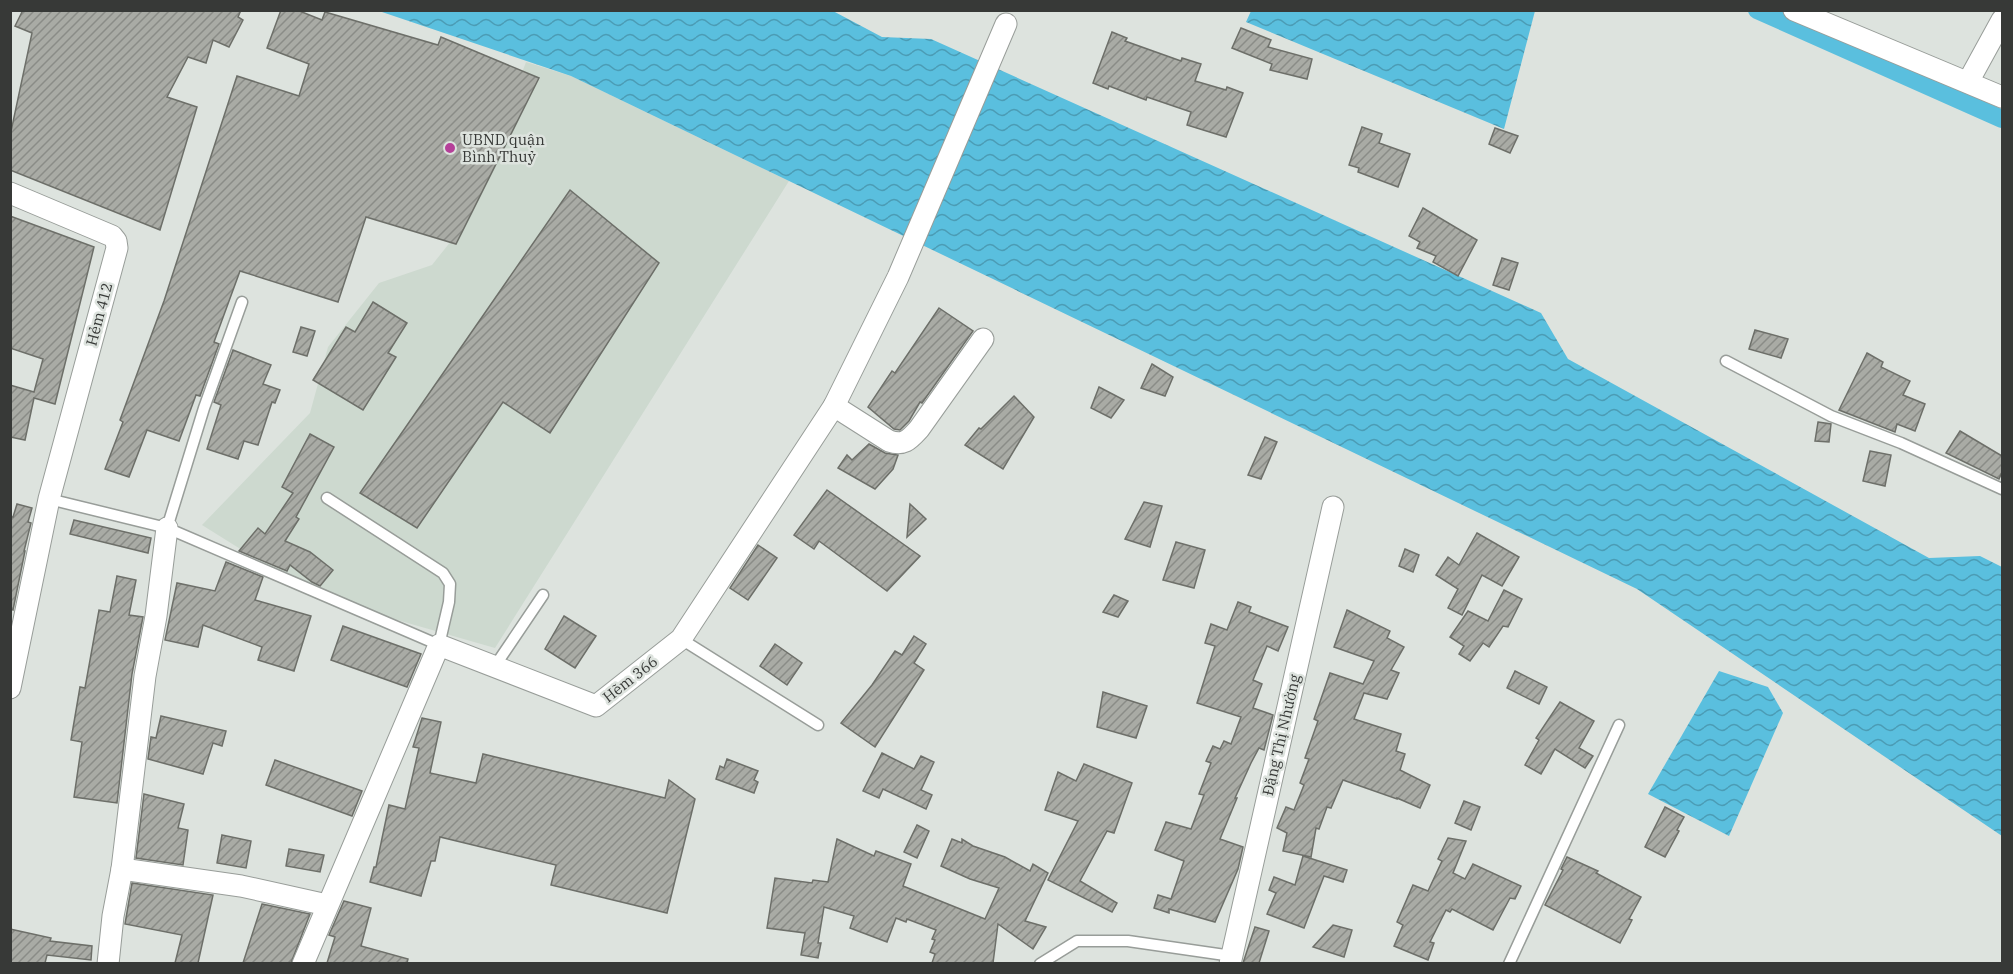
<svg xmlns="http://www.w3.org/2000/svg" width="2013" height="974" font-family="'IBM Plex Serif',serif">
<defs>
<pattern id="water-waves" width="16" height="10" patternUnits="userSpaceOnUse" patternTransform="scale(1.5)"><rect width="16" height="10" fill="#5abfde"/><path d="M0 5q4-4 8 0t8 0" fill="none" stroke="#4b9cb5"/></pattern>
<pattern id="building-hatch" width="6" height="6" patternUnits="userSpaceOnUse" patternTransform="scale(1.5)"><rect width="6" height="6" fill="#a9aba5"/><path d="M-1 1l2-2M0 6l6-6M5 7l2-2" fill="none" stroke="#8a8c87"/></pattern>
</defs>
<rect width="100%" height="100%" fill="#dde3de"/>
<path fill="#cdd9cf" d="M526 62 571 76 789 181 495 648 317 597 202 525 310 413 328 347 379 283 432 265 467 221Z"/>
<g fill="url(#water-waves)">
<path d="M379 11H833L882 37 931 39 1541 313 1568 359 1929 558 1980 556 2002 567V836L1637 589 571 76Z"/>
<path d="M1251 11V10L1535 11 1504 129 1246 22Z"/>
<path d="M1719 671 1768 687 1783 713 1729 836 1648 794Z"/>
</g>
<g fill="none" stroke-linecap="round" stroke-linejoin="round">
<path stroke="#5abfde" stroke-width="18" d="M1757 10 2002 119"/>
</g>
<g fill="url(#building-hatch)" stroke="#6d6f69" stroke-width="1.5">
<path d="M23 10H241L238 17 243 20 229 47 213 40 206 63 188 57 167 97 197 107 160 230 10 170V136L32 33 15 26Z"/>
<path d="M281 10H297L322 20 325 12 438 45 441 37 539 78 456 244 366 217 338 302 240 271 214 342 219 344 200 396 196 395 179 441 147 430 129 477 105 469 123 422 120 420 164 301 237 76 299 96 309 64 267 48Z"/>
<path d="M1241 28 1271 40 1268 47 1312 59 1307 79 1270 70 1272 64 1232 48Z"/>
<path d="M1112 32 1127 38 1125 41 1181 61 1182 58 1201 64 1195 81 1226 90 1227 87 1243 93 1226 137 1187 125 1191 112 1147 97 1146 100 1109 86 1108 89 1093 83Z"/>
<path d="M1362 127 1382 134 1379 143 1410 154 1398 187 1358 172 1359 168 1349 165Z"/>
<path d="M1495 128 1518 136 1510 153 1489 144Z"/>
<path d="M570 190 659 263 550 433 503 402 417 528 360 493Z"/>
<path d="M1423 208 1477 240 1458 276 1433 262 1436 256 1417 248 1420 242 1409 236Z"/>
<path d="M10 216 94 247 55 404 34 398 25 440 10 437V385L34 392 43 359 10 348Z"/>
<path d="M1502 258 1518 263 1509 290 1493 285Z"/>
<path d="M373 302 407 323 388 353 396 357 363 410 313 380 346 327 355 332Z"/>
<path d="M939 308 973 331 922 403 920 402 909 421 900 430 894 429 868 407 892 371 895 373Z"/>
<path d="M301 327 315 331 307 356 293 352Z"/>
<path d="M1755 330 1788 339 1781 358 1749 349Z"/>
<path d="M233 350 271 365 263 384 280 390 275 403 272 402 258 445 244 441 238 459 207 449 221 405 214 402Z"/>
<path d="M1867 353 1883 362 1881 367 1910 381 1903 395 1925 404 1915 431 1897 424 1895 432 1839 410Z"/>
<path d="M1152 364 1173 377 1165 396 1141 388Z"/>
<path d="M1099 387 1124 400 1111 418 1091 408Z"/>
<path d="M1014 396 1034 417 1003 469 965 445 979 428 981 429Z"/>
<path d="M1818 422 1831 424 1829 442 1815 441Z"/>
<path d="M1960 431 2002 456V472L1999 479 1946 453Z"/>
<path d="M310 434 334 447 296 517 299 519 285 541 310 552 333 570 320 586 312 582 290 565 287 571 239 551 258 528 265 534 293 493 282 487Z"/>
<path d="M1265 437 1277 442 1261 479 1248 475Z"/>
<path d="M869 444 885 453 898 455 893 469 875 489 838 468 847 455 852 460Z"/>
<path d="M1870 451 1891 455 1885 486 1863 481Z"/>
<path d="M827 490 920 556 887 591 819 541 814 549 794 535Z"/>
<path d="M1144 502 1162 506 1150 547 1125 539Z"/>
<path d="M17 504 32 508 28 522 31 523 24 551H25L13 610 10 609V517H13Z"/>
<path d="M910 504 926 519 907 537Z"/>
<path d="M74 520 151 538 148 553 70 534Z"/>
<path d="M1477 533 1519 557 1502 586 1482 575 1462 615 1448 608 1458 589 1436 575 1448 557 1459 565Z"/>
<path d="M1176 542 1205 550 1194 588 1163 580Z"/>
<path d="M758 545 777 558 748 600 730 588Z"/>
<path d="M1405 549 1419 555 1413 572 1399 566Z"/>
<path d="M226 562 263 577 255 600 311 616 294 671 258 660 262 647 203 625 198 647 165 640 177 583 215 591Z"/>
<path d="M117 576 136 580 129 615 143 617 132 674 117 803 74 797 82 742 71 740 80 687 85 688 99 610 110 612Z"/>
<path d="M1504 590 1522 599 1508 627 1503 626 1489 647 1483 643 1470 661 1459 654 1464 646 1450 637 1468 611 1488 621Z"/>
<path d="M1114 595 1128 601 1118 617 1103 612Z"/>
<path d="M1238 602 1251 607 1249 612 1288 627 1278 651 1267 646 1253 680 1262 684 1253 708 1273 715 1264 750 1259 748 1251 763 1235 798H1237L1220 839 1243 847 1238 869 1215 922 1169 909V913L1154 908 1158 895 1171 899 1184 861 1155 850 1166 822 1191 829 1204 795 1199 794 1211 763 1206 761 1213 746 1220 749 1224 741 1231 744 1241 717 1197 703 1215 646 1205 643 1211 624 1227 630Z"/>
<path d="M1347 610 1390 631 1387 638 1404 647 1391 670 1399 673 1387 699 1364 693 1354 719 1401 734 1396 751 1405 754 1400 770 1430 785 1420 808 1397 798V799L1343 780 1331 808 1327 807 1319 829 1316 828 1311 857 1283 851 1287 833 1277 828 1286 807 1294 810 1304 785 1300 783 1309 759 1305 758 1318 721 1314 719 1330 673 1363 684 1374 661 1334 647Z"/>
<path d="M564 616 596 636 575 668 545 649Z"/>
<path d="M343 626 421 654 407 687 331 660Z"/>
<path d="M914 636 926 644 914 663 924 670 875 747 841 723 872 685 895 651 902 655Z"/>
<path d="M775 644 802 663 787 685 760 666Z"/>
<path d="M1515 671 1547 687 1539 704 1507 688Z"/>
<path d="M1103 692 1147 706 1136 738 1097 727Z"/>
<path d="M1560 702 1594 721 1579 748 1593 756 1585 768 1555 749 1541 774 1525 765 1539 740 1536 738Z"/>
<path d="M161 716 226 731 222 746 213 743 203 774 148 759 151 737 156 738Z"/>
<path d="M422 718 441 722 430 773 476 783 483 754 665 798 669 780 695 799 667 913 551 885 556 865 440 837 435 861H431L421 896 370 882 374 867H376L389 805 405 809 419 748 413 747Z"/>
<path d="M882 753 914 769 921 756 934 762 921 790 932 795 926 809 883 789 879 798 863 791Z"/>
<path d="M727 759 758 771 754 780 758 782 754 793 716 779 720 766 724 768Z"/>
<path d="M275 760 362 791 352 816 266 785Z"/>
<path d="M1084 764 1132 783 1114 833 1107 831 1080 881 1117 903 1112 912 1048 880 1078 821 1045 810 1058 772 1076 781Z"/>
<path d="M144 794 184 804 178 828 188 830 183 865 136 858Z"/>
<path d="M1464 801 1480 807 1471 830 1455 823Z"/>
<path d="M1665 807 1684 817 1677 830 1679 831 1665 857 1645 847Z"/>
<path d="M917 825 929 831 917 858 904 852Z"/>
<path d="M222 835 251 841 246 868 217 863Z"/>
<path d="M1448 838 1466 841 1453 873 1465 879 1473 864 1521 886 1515 899 1510 898 1493 930 1452 909 1450 912 1446 910 1430 942 1434 943 1428 960 1394 946 1403 925 1397 922 1413 885 1428 891 1442 861 1438 859Z"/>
<path d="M837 839 874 856 876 851 911 864 903 886 985 919 999 888 970 879 941 866 952 839 962 843V839L973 846 1005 857 1030 871 1033 864 1048 873 1025 921 1046 927 1033 949 998 924 993 963H932L935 954 930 952 935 940 932 939 936 930 907 919 906 922 896 918 887 942 850 928 854 916 824 907 818 943H821L818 958 801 955 805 933 767 928 775 878 812 883 813 880 828 882Z"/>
<path d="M289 849 324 855 320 872 286 866Z"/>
<path d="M1303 856 1347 870 1343 882 1324 876 1304 928 1267 914 1276 893 1269 890 1274 877 1295 885Z"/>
<path d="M1567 857 1598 871 1596 873 1641 897 1629 919 1632 920 1620 943 1545 905 1563 870 1561 869Z"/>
<path d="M132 883 213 895 198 963H175L182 935 125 924Z"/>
<path d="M344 901 371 908 361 946 408 959 407 963H327L335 937 329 935Z"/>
<path d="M262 904 310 914 291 963H243Z"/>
<path d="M1333 925 1352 930 1344 957 1313 947Z"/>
<path d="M1255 927 1269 931 1259 963H1243Z"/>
<path d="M10 929 51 938 50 941 92 946 91 960 47 955 45 963H10Z"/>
</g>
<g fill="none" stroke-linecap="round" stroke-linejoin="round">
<defs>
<g id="lane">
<path d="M1726 361 1831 416 1901 443 2002 489"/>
<path d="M49 499 167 528 204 408 242 302"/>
<path d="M167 528 439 645 449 602 450 584 443 573 327 498"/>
<path d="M681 639 818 725"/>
<path d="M495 666 543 595"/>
<path d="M1040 964 1077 941H1128L1232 956"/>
<path d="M1509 964 1619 725"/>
</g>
<g id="street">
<path d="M1794 10 2002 97"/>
<path d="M1968 82 2002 20"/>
<path d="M10 193 112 236 116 241 117 248 49 499 10 688"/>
<path d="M834 406 889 441C904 446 909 440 919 429L983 339"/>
<path d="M122 869 241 886 327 905"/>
<path d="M108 964 113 916 122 869 145 676 156 616 167 528"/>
<path d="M303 964 439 645 596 706 681 639 834 406 898 277 1006 24"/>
<path d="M1230 964 1333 507"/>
</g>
</defs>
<use href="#lane" stroke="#989d99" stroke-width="13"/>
<use href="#street" stroke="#989d99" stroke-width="23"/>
<use href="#lane" stroke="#fff" stroke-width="10"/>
<use href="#street" stroke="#fff" stroke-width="21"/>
</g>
<circle fill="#b54099" stroke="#dde3de" stroke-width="2" cx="450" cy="148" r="6"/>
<g text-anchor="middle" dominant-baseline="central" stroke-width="5" stroke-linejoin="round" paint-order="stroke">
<g font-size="15" fill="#373937" stroke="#dde3de" text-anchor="start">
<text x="462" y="139">UBND quận<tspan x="462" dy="17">Bình Thuỷ</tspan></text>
</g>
<g font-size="15" fill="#373937" stroke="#dde3de">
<text transform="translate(99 314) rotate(-75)">Hẻm 412</text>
<text transform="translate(630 679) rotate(-38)">Hẽm 366</text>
<text transform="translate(1281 735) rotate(-77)">Đặng Thị Nhường</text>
</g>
</g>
<rect width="2013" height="974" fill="none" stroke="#373937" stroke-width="24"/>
</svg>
